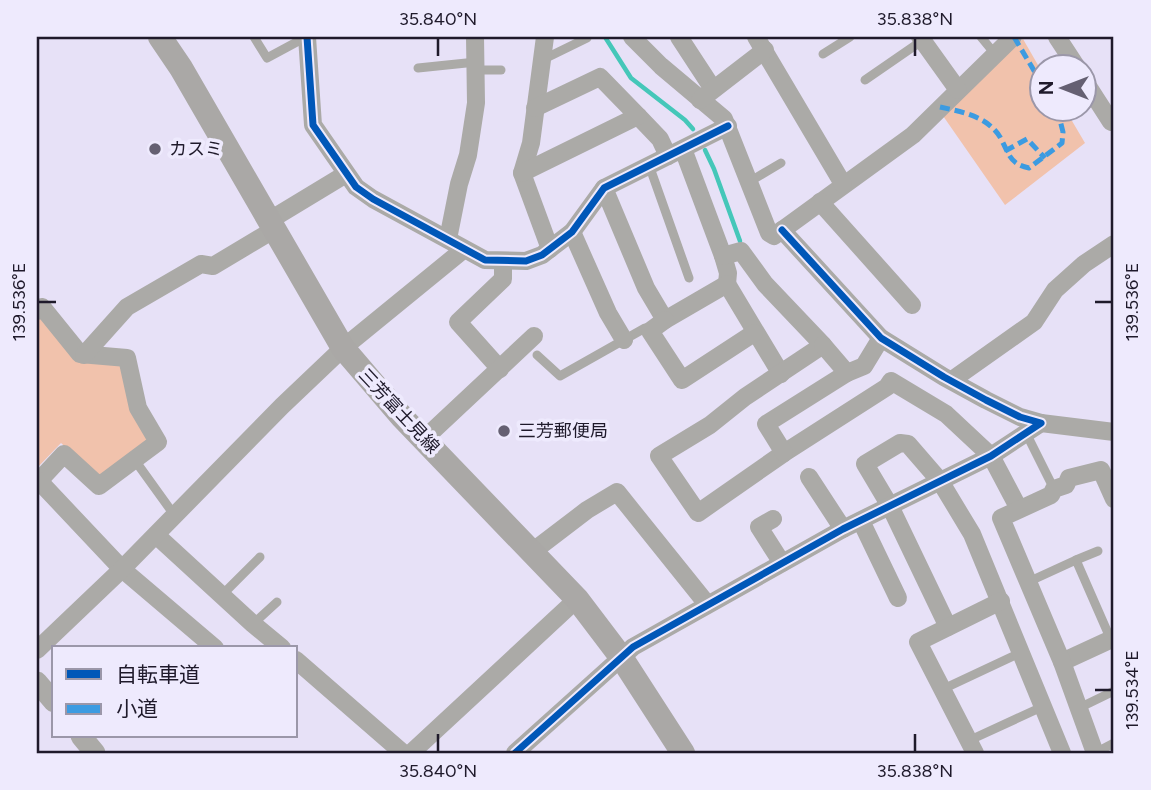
<svg xmlns="http://www.w3.org/2000/svg" width="1151" height="790" font-family="Figtree,'Noto Sans JP',sans-serif">
<rect width="100%" height="100%" fill="#e7e1f7"/>
<g fill="#f1c2ac">
<path d="M1023 39 1042 72V108L1065 109 1085 143 1005 205 941 113Z"/>
<path d="M37 315 77 359 120 362 149 442 98 477 61 443 37 468Z"/>
</g>
<g fill="none" stroke-linecap="round" stroke-linejoin="round">
<g stroke="#45c7b9" stroke-width="4.5">
<path d="M605 37 631 78 685 120 693 129"/>
<path d="M705 150 714 169 740 241"/>
</g>
<g stroke="#abaaa7" stroke-width="9">
<path d="M254 37 267 58 306 37"/>
<path d="M981 37 995 54"/>
<path d="M823 54 850 37"/>
<path d="M542 60 587 38"/>
<path d="M418 68 476 62"/>
<path d="M476 70H501"/>
<path d="M865 80 923 40"/>
<path d="M649 165 689 278"/>
<path d="M749 182 781 163"/>
<path d="M537 355 560 376 645 328 650 331"/>
<path d="M1026 433 1054 489"/>
<path d="M139 466 175 516"/>
<path d="M1076 560 1098 551"/>
<path d="M1028 582 1076 560 1111 640"/>
<path d="M222 595 260 557"/>
<path d="M253 624 277 602"/>
<path d="M941 690 1022 652"/>
<path d="M1079 708 1114 691"/>
<path d="M968 741 1044 706"/>
<path d="M1095 753 1114 743"/>
</g>
<g stroke="#abaaa7" stroke-width="18">
<path d="M307 37 313 125 356 187 373 199 485 260 526 261 542 255 572 232 604 188 728 126"/>
<path d="M545 37 531 143 522 173 550 249"/>
<path d="M632 37 661 66 724 119 769 233 774 236 913 135 1013 37"/>
<path d="M679 37 713 89"/>
<path d="M756 37 843 184"/>
<path d="M920 37 958 90"/>
<path d="M1057 37 1076 66"/>
<path d="M1084 80 1111 122 1114 120"/>
<path d="M700 100 765 50"/>
<path d="M638 116 660 139 668 156"/>
<path d="M683 149 723 256 728 273 727 284"/>
<path d="M522 173 638 116 600 77 535 108"/>
<path d="M604 188 646 288 665 320 727 284 781 374"/>
<path d="M820 202 912 305"/>
<path d="M270 220 346 174"/>
<path d="M572 232 608 313 624 340"/>
<path d="M448 239 459 184 468 155 476 103 475 37"/>
<path d="M723 256 741 251 765 284 823 345 745 397 710 425 659 456 698 513 784 453 887 387 891 381 946 414 991 456 1019 509"/>
<path d="M37 311 42 307 80 354 127 358 138 408 158 442 99 486 64 454 37 483"/>
<path d="M665 320 650 331 682 380 754 333"/>
<path d="M84 355 127 307 201 264 213 266 275 229"/>
<path d="M500 369 458 322 503 279V261"/>
<path d="M847 373 864 366 881 338"/>
<path d="M952 380 1034 322 1055 290 1084 264 1114 244"/>
<path d="M1041 423 1114 432"/>
<path d="M424 439 534 336"/>
<path d="M784 453 766 424 847 373 823 345"/>
<path d="M809 477 843 529"/>
<path d="M39 481 122 569 215 648"/>
<path d="M773 519 759 527 782 563"/>
<path d="M861 521 898 598"/>
<path d="M156 535 253 624 282 648"/>
<path d="M532 552 587 510 617 492 707 604"/>
<path d="M948 627 890 506 865 464 900 443 908 444 940 481 972 534 1062 753"/>
<path d="M37 650 122 569 282 406 343 348 463 250"/>
<path d="M296 660 403 753"/>
<path d="M1062 662 1114 638"/>
<path d="M411 753 577 599"/>
<path d="M515 753 633 647 843 529 991 456 1041 423 1020 417 986 400 944 377 881 338 782 230"/>
<path d="M975 753 918 642 1001 601"/>
<path d="M1095 753 1062 662 1001 518 1051 495 1054 489 1066 485 1069 478 1101 470 1114 499"/>
</g>
<g stroke="#abaaa7" stroke-width="21">
<path d="M37 682 54 702"/>
<path d="M81 736 95 753"/>
</g>
<path stroke="#aaa8a6" stroke-width="24" d="M160 37 181 68 343 348 402 417 577 599 621 657 683 753"/>
<g stroke="#3c9be1" stroke-width="5" stroke-dasharray="10 5" stroke-linecap="butt">
<path d="M1014 37 1042 84"/>
<path d="M940 107C962 112 987 116 1000 137 1009 153 1009 164 1029 168L1062 143 1063 132 1057 108"/>
<path d="M1005 151 1027 139 1045 158"/>
</g>
<defs>
<g id="cycleway">
<path d="M307 37 313 125 356 187 373 199 485 260 526 261 542 255 572 232 604 188 728 126"/>
<path d="M515 753 633 647 843 529 991 456 1041 423 1020 417 986 400 944 377 881 338 782 230"/>
</g>
</defs>
<use href="#cycleway" stroke="#eeeafd" stroke-width="11"/>
<use href="#cycleway" stroke="#0057b8" stroke-width="7"/>
</g>
<path fill="none" stroke="#1f1a2b" stroke-width="2.5" d="M438 38V56M915 38V56M38 302H56M1095 302H1112M1095 690H1112M438 734V752M915 734V752"/>
<g fill="#656072" stroke="#eeeafd" stroke-width="2.5">
<circle cx="155" cy="149" r="7"/>
<circle cx="504" cy="431" r="7"/>
</g>
<g text-anchor="middle" dominant-baseline="central" stroke-width="7" stroke-linejoin="round" paint-order="stroke">
<g font-size="18" fill="#1f1a2b" stroke="#eeeafd" text-anchor="start">
<text x="169" y="149">カスミ</text>
<text x="518" y="431">三芳郵便局</text>
</g>
<g font-size="18" fill="#1f1a2b" stroke="#eeeafd">
<text transform="translate(399 411) rotate(47)">三芳富士見線</text>
</g>
</g>
<rect width="1151" height="790" fill="none" stroke="#eeeafd" stroke-width="77"/>
<rect x="52" y="646" width="245" height="91" fill="#eeeafd" stroke="#9b97a9" stroke-width="2"/>
<rect x="66" y="669" width="35" height="10" fill="#0057b8" stroke="#9b97a9" stroke-width="2"/>
<text x="116" y="682" font-size="21" fill="#1f1a2b">自転車道</text>
<rect x="66" y="704" width="35" height="10" fill="#3c9be1" stroke="#9b97a9" stroke-width="2"/>
<text x="116" y="716" font-size="21" fill="#1f1a2b">小道</text>
<g transform="translate(1063 88) rotate(270)"><circle r="33" fill="#eeeafd" stroke="#9b97a9" stroke-width="2"/>
<path d="M0-5L12 26L0 18L-12 26Z" fill="#656072"/>
<text y="-10" font-size="19" font-weight="bold" text-anchor="middle" fill="#1f1a2b">N</text>
</g>
<rect x="38" y="38" width="1074" height="714" fill="none" stroke="#1f1a2b" stroke-width="2.5"/>
<g font-size="18" text-anchor="middle" fill="#1f1a2b">
<text x="438" y="25">35.840°N</text>
<text x="915" y="25">35.838°N</text>
<text transform="translate(1132 302) rotate(-90)" y="6">139.536°E</text>
<text transform="translate(19 302) rotate(-90)" y="6">139.536°E</text>
<text transform="translate(1132 690) rotate(-90)" y="6">139.534°E</text>
<text x="438" y="777">35.840°N</text>
<text x="915" y="777">35.838°N</text>
</g>
</svg>
